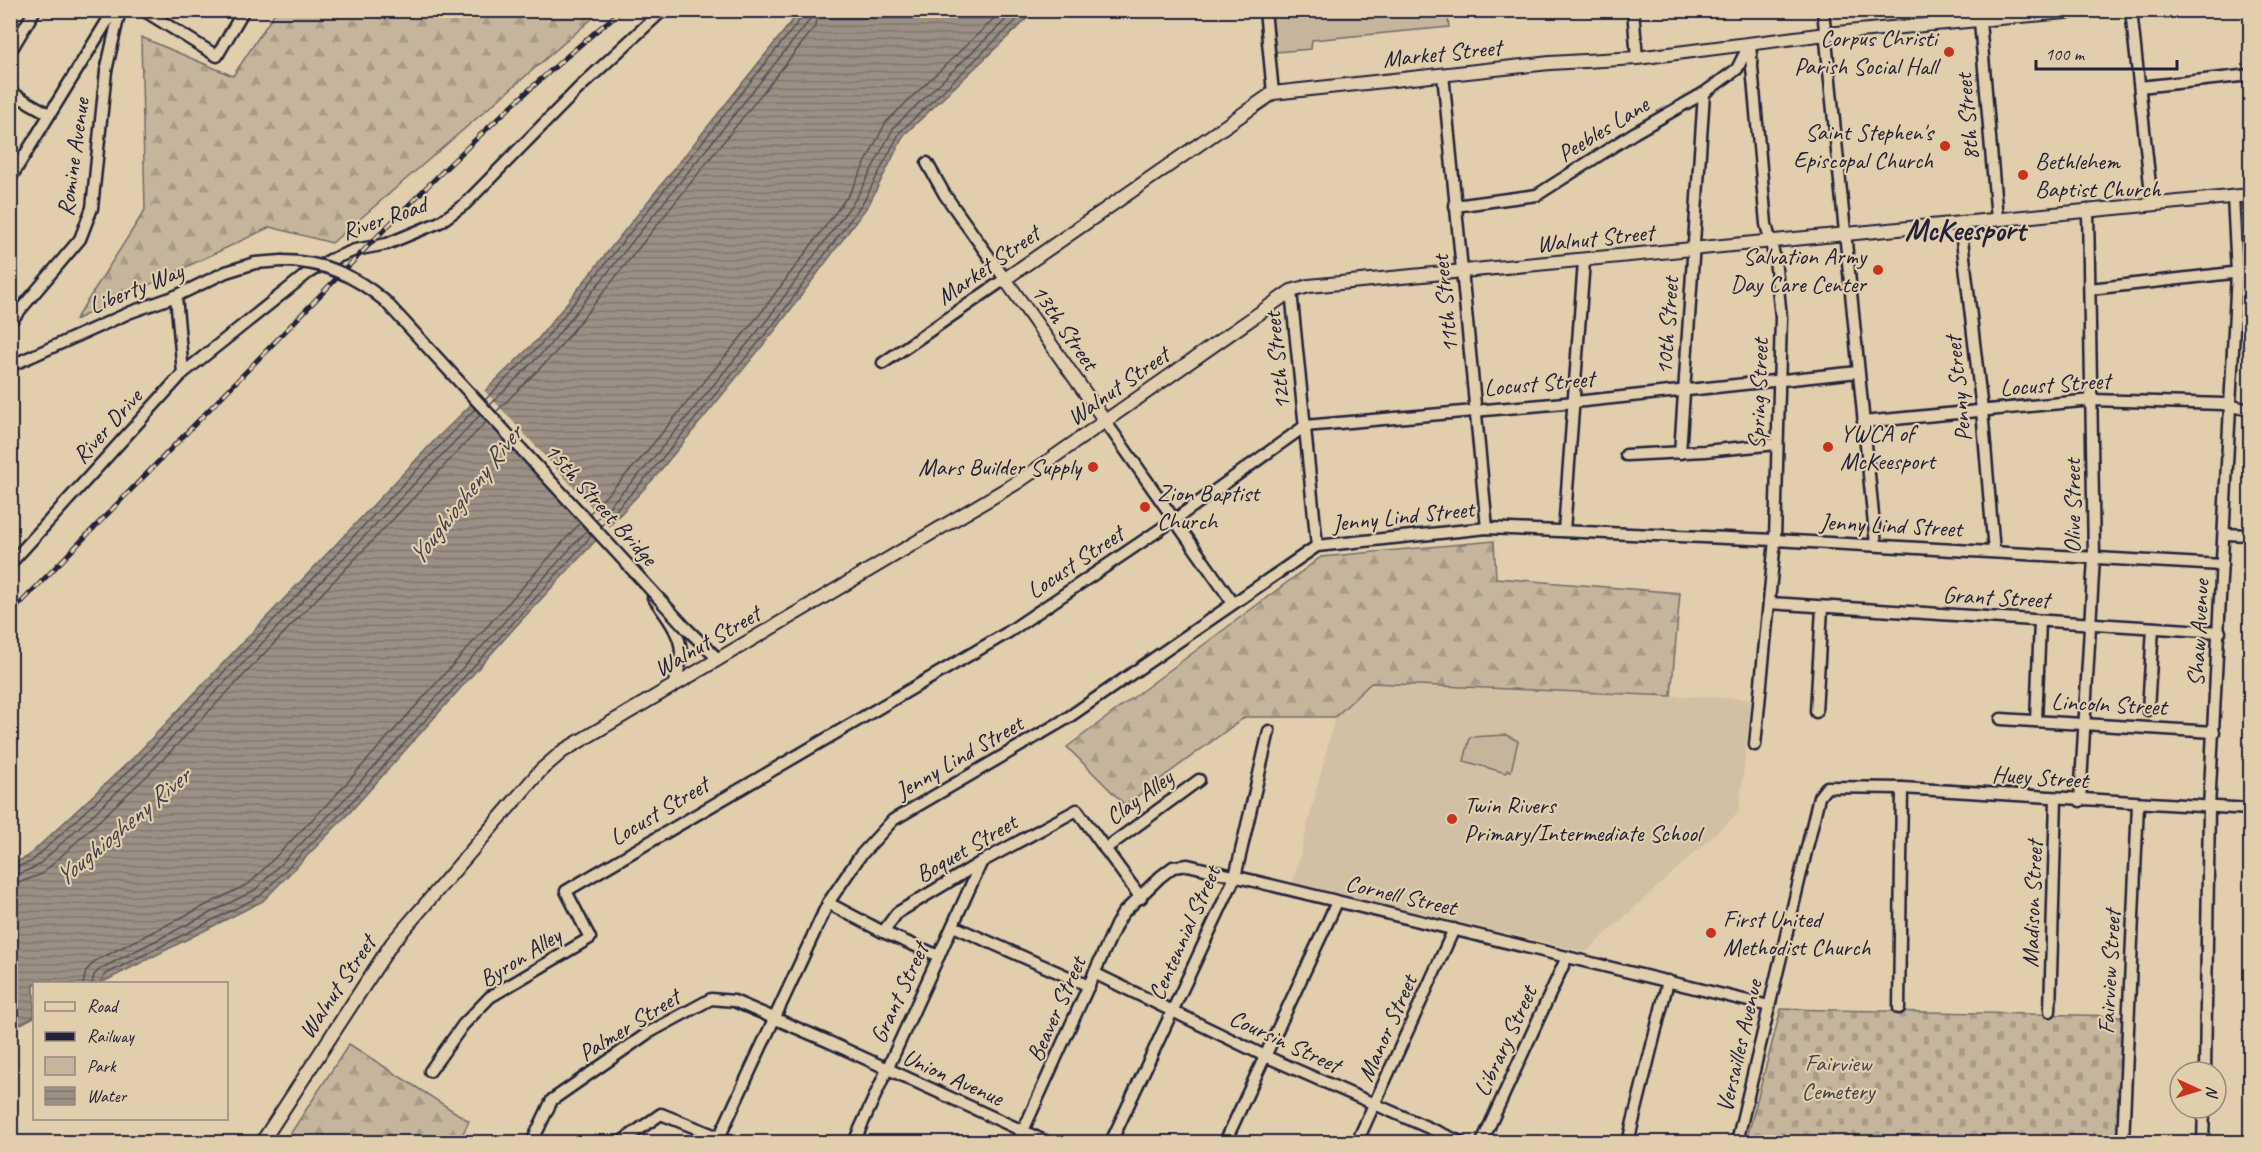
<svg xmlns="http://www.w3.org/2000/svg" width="2261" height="1153" font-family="Caveat,sans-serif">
<defs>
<pattern id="forest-firs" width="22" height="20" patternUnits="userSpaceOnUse" patternTransform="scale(1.5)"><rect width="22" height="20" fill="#c4b59c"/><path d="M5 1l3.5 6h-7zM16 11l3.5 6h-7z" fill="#a89b87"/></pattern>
<pattern id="cemetery-stones" width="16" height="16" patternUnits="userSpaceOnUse" patternTransform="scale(1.5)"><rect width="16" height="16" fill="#c4b59c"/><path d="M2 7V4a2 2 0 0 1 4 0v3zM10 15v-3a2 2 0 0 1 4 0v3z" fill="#a89b87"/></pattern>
<pattern id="water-rules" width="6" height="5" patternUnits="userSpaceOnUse" patternTransform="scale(1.5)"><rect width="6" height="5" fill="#9c9084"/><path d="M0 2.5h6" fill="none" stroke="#7f756d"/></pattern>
</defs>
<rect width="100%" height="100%" fill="#e0ceac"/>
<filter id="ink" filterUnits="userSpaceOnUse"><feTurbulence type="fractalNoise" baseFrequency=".0167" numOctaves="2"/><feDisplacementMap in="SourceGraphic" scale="12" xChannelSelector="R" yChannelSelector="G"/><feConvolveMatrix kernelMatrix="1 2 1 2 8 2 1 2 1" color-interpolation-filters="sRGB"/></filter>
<g filter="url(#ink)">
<path fill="#d1c0a3" d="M1371 683 1751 699 1739 812 1586 952 1293 883 1335 717Z"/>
<g fill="url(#forest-firs)" stroke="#736c6c" stroke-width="1.5">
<path d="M276 11H601L332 243 270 227 75 320 145 210 141 37 233 76Z"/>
<path d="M1494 541 1496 578 1680 593 1671 696 1371 683 1335 717H1245L1125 805 1067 747 1321 557Z"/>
<path d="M349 1044 469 1121 459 1142H285Z"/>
</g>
<path fill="url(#cemetery-stones)" stroke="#736c6c" stroke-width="1.5" d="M1781 1009 2124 1016 2119 1142H1746Z"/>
<g fill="#c4b59c" stroke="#736c6c" stroke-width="1.5">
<path d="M1271 11H1447L1449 27 1312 40 1311 49 1276 52Z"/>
<path d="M1506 735 1518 741 1511 771 1507 770 1506 773 1464 761 1470 737Z"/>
</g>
<path fill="url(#water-rules)" stroke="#6b6467" stroke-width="1.5" d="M800 11H1035L904 135 869 204 777 328 655 477 516 626 351 811 263 901 101 983 34 984V1017L11 1029V864L27 857 133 758 434 441 538 339Z"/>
<path fill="#e0ceac" d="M483 389 611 528 598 542 470 402Z"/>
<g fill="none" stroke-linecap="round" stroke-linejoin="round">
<g stroke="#534e58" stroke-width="1.5">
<path d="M485 400 542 343 803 16 804 10"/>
<path d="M490 405 548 347 809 21 811 10"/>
<path d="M496 412 555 353 815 27 820 10"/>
<path d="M590 513 638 462 760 314 850 193 886 122 1003 10"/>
<path d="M596 520 645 468 767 320 857 197 894 127 1016 10"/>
<path d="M601 526 650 473 773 325 864 201 900 132 1027 10"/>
<path d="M10 869 31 862 138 762 475 409"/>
<path d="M10 877 36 867 143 768 480 415"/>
<path d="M10 886 42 874 149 774 487 421"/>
<path d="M83 984 86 971 95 961 250 883 335 796 580 523"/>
<path d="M92 984 94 975 100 969 255 890 342 802 587 530"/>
<path d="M100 984 104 975 260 896 347 807 592 535"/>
</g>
<defs>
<g id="minor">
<path d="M143 10 217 56 244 10"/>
<path d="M1265 10 1273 93"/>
<path d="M1633 10 1637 58"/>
<path d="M1823 10 1876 545"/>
<path d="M1979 10 1997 219"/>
<path d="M2131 10 2152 203"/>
<path d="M1750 45 1766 224 1775 259 1781 317 1775 540 1755 745"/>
<path d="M10 52 35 10"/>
<path d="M1443 74 1487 528"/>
<path d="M2140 87 2250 75"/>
<path d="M10 92 49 114"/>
<path d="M10 179 114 10"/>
<path d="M1455 206 1537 195 1634 133 1704 93 1737 69 1749 45"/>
<path d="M1960 223 1982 410 1994 552"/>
<path d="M2090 289 2250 271"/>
<path d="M1291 291 1317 546"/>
<path d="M176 296 183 373"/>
<path d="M10 322 80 239 92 208 106 71 120 10"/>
<path d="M883 363 1005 279 945 195 927 163"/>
<path d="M10 366 131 312 176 296 226 272 255 263 282 261"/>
<path d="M1105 421 1233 603"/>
<path d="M1863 422 2092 400 2223 404 2250 410"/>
<path d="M1680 453 1704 93"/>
<path d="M1626 455 1705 451 1777 444"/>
<path d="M1564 531 1584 261"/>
<path d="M2224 534 2250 535"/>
<path d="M10 564 183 373 308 273 330 260 355 250 387 244 440 222 465 204 579 88 663 10"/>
<path d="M653 597C676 630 691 645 673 685"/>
<path d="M1769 603 2220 632"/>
<path d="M686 628 718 659"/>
<path d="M2148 710 2153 628"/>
<path d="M1816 712 1822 608"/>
<path d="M2001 719 2214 732"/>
<path d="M2036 721 2040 621"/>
<path d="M2080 801 2094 557 2088 210"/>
<path d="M1105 849 1199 780"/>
<path d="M828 903 883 932 939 956"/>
<path d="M953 926 1089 986"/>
<path d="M883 932 897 913 983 861 1077 810 1141 898"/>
<path d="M1094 973 1265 1056 1461 1142"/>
<path d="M1899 1008 1902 788"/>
<path d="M2050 1011 2056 799"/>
<path d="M430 1071 463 1025 490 997 590 938 566 891 1007 633 1174 520 1305 426 1575 402 1858 372"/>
<path d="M2205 1072 2209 808 2237 273 2233 196"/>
<path d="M532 1142 552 1100 648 1033 711 999 734 1001 827 1041 1047 1142"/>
<path d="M621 1142 661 1114 731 1142"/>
<path d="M717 1142 828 903 860 856 893 820 1066 719 1317 546 1487 528 1775 540 2222 565"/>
<path d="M854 1142 982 861"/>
<path d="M1018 1142 1116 925 1123 913 1160 877 1173 867 1188 865 1769 1006"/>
<path d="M1111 1142 1235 877 1269 731"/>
<path d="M1225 1142 1337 902"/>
<path d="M1357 1142 1454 929"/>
<path d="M1482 1142 1567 957"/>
<path d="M1628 1142 1668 981"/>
<path d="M1737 1142 1819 797 1827 787 1902 788 2250 809"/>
<path d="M2123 1142 2138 804"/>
<path d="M2203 1142 2204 1108"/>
</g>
<g id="major">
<path d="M1105 421 1005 279 1273 93 1550 63 1637 58 1826 34 2087 10"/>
<path d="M262 1142 392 943 541 770 563 751 1018 482 1291 291 1309 286 2250 195"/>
</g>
</defs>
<use href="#minor" stroke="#22223b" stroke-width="15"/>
<use href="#major" stroke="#22223b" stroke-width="16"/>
<use href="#minor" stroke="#e0ceac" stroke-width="10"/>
<use href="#major" stroke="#e0ceac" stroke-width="12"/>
<defs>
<path id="rail" d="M10 614C97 525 184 436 271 346 383 230 495 113 622 10"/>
</defs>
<use href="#rail" stroke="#22223b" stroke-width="5"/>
<use href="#rail" stroke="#e0ceac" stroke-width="3" stroke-dasharray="9" stroke-linecap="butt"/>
<defs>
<path id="minor-bridge" d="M282 261C323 261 354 275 385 301L686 628"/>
</defs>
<use href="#minor-bridge" stroke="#22223b" stroke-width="15" stroke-linecap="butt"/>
<use href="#minor-bridge" stroke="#e0ceac" stroke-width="10"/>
</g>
</g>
<g fill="#c8321e" stroke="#e0ceac" stroke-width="2">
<circle cx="1949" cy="52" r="6"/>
<circle cx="1945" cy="146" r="6"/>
<circle cx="2023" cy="175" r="6"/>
<circle cx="1878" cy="270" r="6"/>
<circle cx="1828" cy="447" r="6"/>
<circle cx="1093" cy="467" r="6"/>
<circle cx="1145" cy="507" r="6"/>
<circle cx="1452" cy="819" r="6"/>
<circle cx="1711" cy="933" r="6"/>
</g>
<g text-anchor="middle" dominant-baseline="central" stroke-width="4.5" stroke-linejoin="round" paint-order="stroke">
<g font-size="24" fill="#22223b" stroke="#e0ceac" text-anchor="start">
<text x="1937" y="38" text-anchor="end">Corpus Christi<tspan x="1937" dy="28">Parish Social Hall</tspan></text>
<text x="1933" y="132" text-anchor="end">Saint Stephen's<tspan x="1933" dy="28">Episcopal Church</tspan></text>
<text x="2035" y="161">Bethlehem<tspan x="2035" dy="28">Baptist Church</tspan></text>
<text x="1866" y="256" text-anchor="end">Salvation Army<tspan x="1866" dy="28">Day Care Center</tspan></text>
<text x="1840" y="433">YWCA of<tspan x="1840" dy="28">McKeesport</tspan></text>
<text x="1081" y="467" text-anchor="end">Mars Builder Supply</text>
<text x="1157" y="493">Zion Baptist<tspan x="1157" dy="28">Church</tspan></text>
<text x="1464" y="805">Twin Rivers<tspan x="1464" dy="28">Primary/Intermediate School</tspan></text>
<text x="1723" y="919">First United<tspan x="1723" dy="28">Methodist Church</tspan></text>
</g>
<g font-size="24" fill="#22223b" stroke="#e0ceac">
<text transform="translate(1442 53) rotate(-6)">Market Street</text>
<text transform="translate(1967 117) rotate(-95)">8th Street</text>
<text transform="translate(1603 129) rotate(-32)">Peebles Lane</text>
<text transform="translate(73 157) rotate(-82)">Romine Avenue</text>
<text transform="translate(384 218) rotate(-19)">River Road</text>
<text transform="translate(1595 238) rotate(-6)">Walnut Street</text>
<text transform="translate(988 265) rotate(-35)">Market Street</text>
<text transform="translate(136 288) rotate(-22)">Liberty Way</text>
<text transform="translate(1445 304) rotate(-96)">11th Street</text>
<text transform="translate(1667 326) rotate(-86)">10th Street</text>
<text transform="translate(1065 327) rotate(55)">13th Street</text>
<text transform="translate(1277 361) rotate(-96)">12th Street</text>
<text transform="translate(1539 383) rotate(-5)">Locust Street</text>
<text transform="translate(2055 384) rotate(-4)">Locust Street</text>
<text transform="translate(1118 386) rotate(-35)">Walnut Street</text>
<text transform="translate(1958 389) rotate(-96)">Penny Street</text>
<text transform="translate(1758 394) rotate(-88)">Spring Street</text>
<text transform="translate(107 426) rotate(-48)">River Drive</text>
<text transform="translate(601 504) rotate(48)">15th Street Bridge</text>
<text transform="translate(2072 506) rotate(-90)">Olive Street</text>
<text transform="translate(1403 516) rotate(-6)">Jenny Lind Street</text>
<text transform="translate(1891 525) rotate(3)">Jenny Lind Street</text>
<text transform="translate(1075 562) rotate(-34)">Locust Street</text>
<text transform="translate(1996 597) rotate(3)">Grant Street</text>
<text transform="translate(2198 633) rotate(-87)">Shaw Avenue</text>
<text transform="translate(707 641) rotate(-30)">Walnut Street</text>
<text transform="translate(2109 704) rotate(3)">Lincoln Street</text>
<text transform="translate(959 757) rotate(-30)">Jenny Lind Street</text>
<text transform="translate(2040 777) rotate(4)">Huey Street</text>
<text transform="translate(1139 797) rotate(-36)">Clay Alley</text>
<text transform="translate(659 811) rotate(-31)">Locust Street</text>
<text transform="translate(966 848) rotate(-30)">Boquet Street</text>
<text transform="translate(1401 895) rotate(13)">Cornell Street</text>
<text transform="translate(2032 904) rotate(-88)">Madison Street</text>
<text transform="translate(1184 933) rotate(-66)">Centennial Street</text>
<text transform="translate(520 957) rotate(-32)">Byron Alley</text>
<text transform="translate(2109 972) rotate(-87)">Fairview Street</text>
<text transform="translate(337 987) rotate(-56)">Walnut Street</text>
<text transform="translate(899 993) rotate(-65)">Grant Street</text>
<text transform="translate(1056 1009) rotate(-66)">Beaver Street</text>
<text transform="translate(629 1025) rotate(-32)">Palmer Street</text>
<text transform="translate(1387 1028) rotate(-66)">Manor Street</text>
<text transform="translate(1285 1041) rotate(25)">Coursin Street</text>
<text transform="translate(1505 1041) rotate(-65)">Library Street</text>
<text transform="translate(1739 1046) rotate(-77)">Versailles Avenue</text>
<text transform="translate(953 1077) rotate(24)">Union Avenue</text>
</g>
<g font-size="24" fill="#423f4e" stroke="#e0ceac">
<text x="1838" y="1063">Fairview<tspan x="1838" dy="28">Cemetery</tspan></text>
</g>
<g font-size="26" font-style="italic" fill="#403e4d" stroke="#e0ceac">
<text transform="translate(465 495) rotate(-52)">Youghiogheny River</text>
<text transform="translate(122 827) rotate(-40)">Youghiogheny River</text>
</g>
<g font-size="30" font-weight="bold" fill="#22223b" stroke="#e0ceac">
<text x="1965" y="230">McKeesport</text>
</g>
</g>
<rect width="2261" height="1153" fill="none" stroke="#e0ceac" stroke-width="36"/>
<rect x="18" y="18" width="2225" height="1117" fill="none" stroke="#22223b" stroke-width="2" filter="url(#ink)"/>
<rect x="33" y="982" width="195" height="138" fill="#e0ceac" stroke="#94897f" stroke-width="1.5"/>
<rect x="45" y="1002" width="30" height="9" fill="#e0ceac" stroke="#94897f" stroke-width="1.5"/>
<text x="87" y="1012" font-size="18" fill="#22223b">Road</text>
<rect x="45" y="1032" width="30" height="9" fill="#22223b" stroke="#94897f" stroke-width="1.5"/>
<text x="87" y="1042" font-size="18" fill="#22223b">Railway</text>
<rect x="45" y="1057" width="30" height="18" fill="#c4b59c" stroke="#94897f" stroke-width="1.5"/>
<text x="87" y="1072" font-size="18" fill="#22223b">Park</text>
<rect x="45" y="1087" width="30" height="18" fill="url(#water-rules)" stroke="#94897f" stroke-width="1.5"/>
<text x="87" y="1102" font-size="18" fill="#22223b">Water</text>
<g transform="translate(2198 1090) rotate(94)"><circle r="28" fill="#e0ceac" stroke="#94897f" stroke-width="1.5"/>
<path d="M0-4.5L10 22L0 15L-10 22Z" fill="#c8321e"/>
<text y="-9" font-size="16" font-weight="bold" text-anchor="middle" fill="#22223b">N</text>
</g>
<path d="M2036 60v9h141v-9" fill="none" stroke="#22223b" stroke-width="3"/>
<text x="2045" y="60" font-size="18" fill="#22223b" stroke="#e0ceac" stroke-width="4.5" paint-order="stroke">100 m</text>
</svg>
